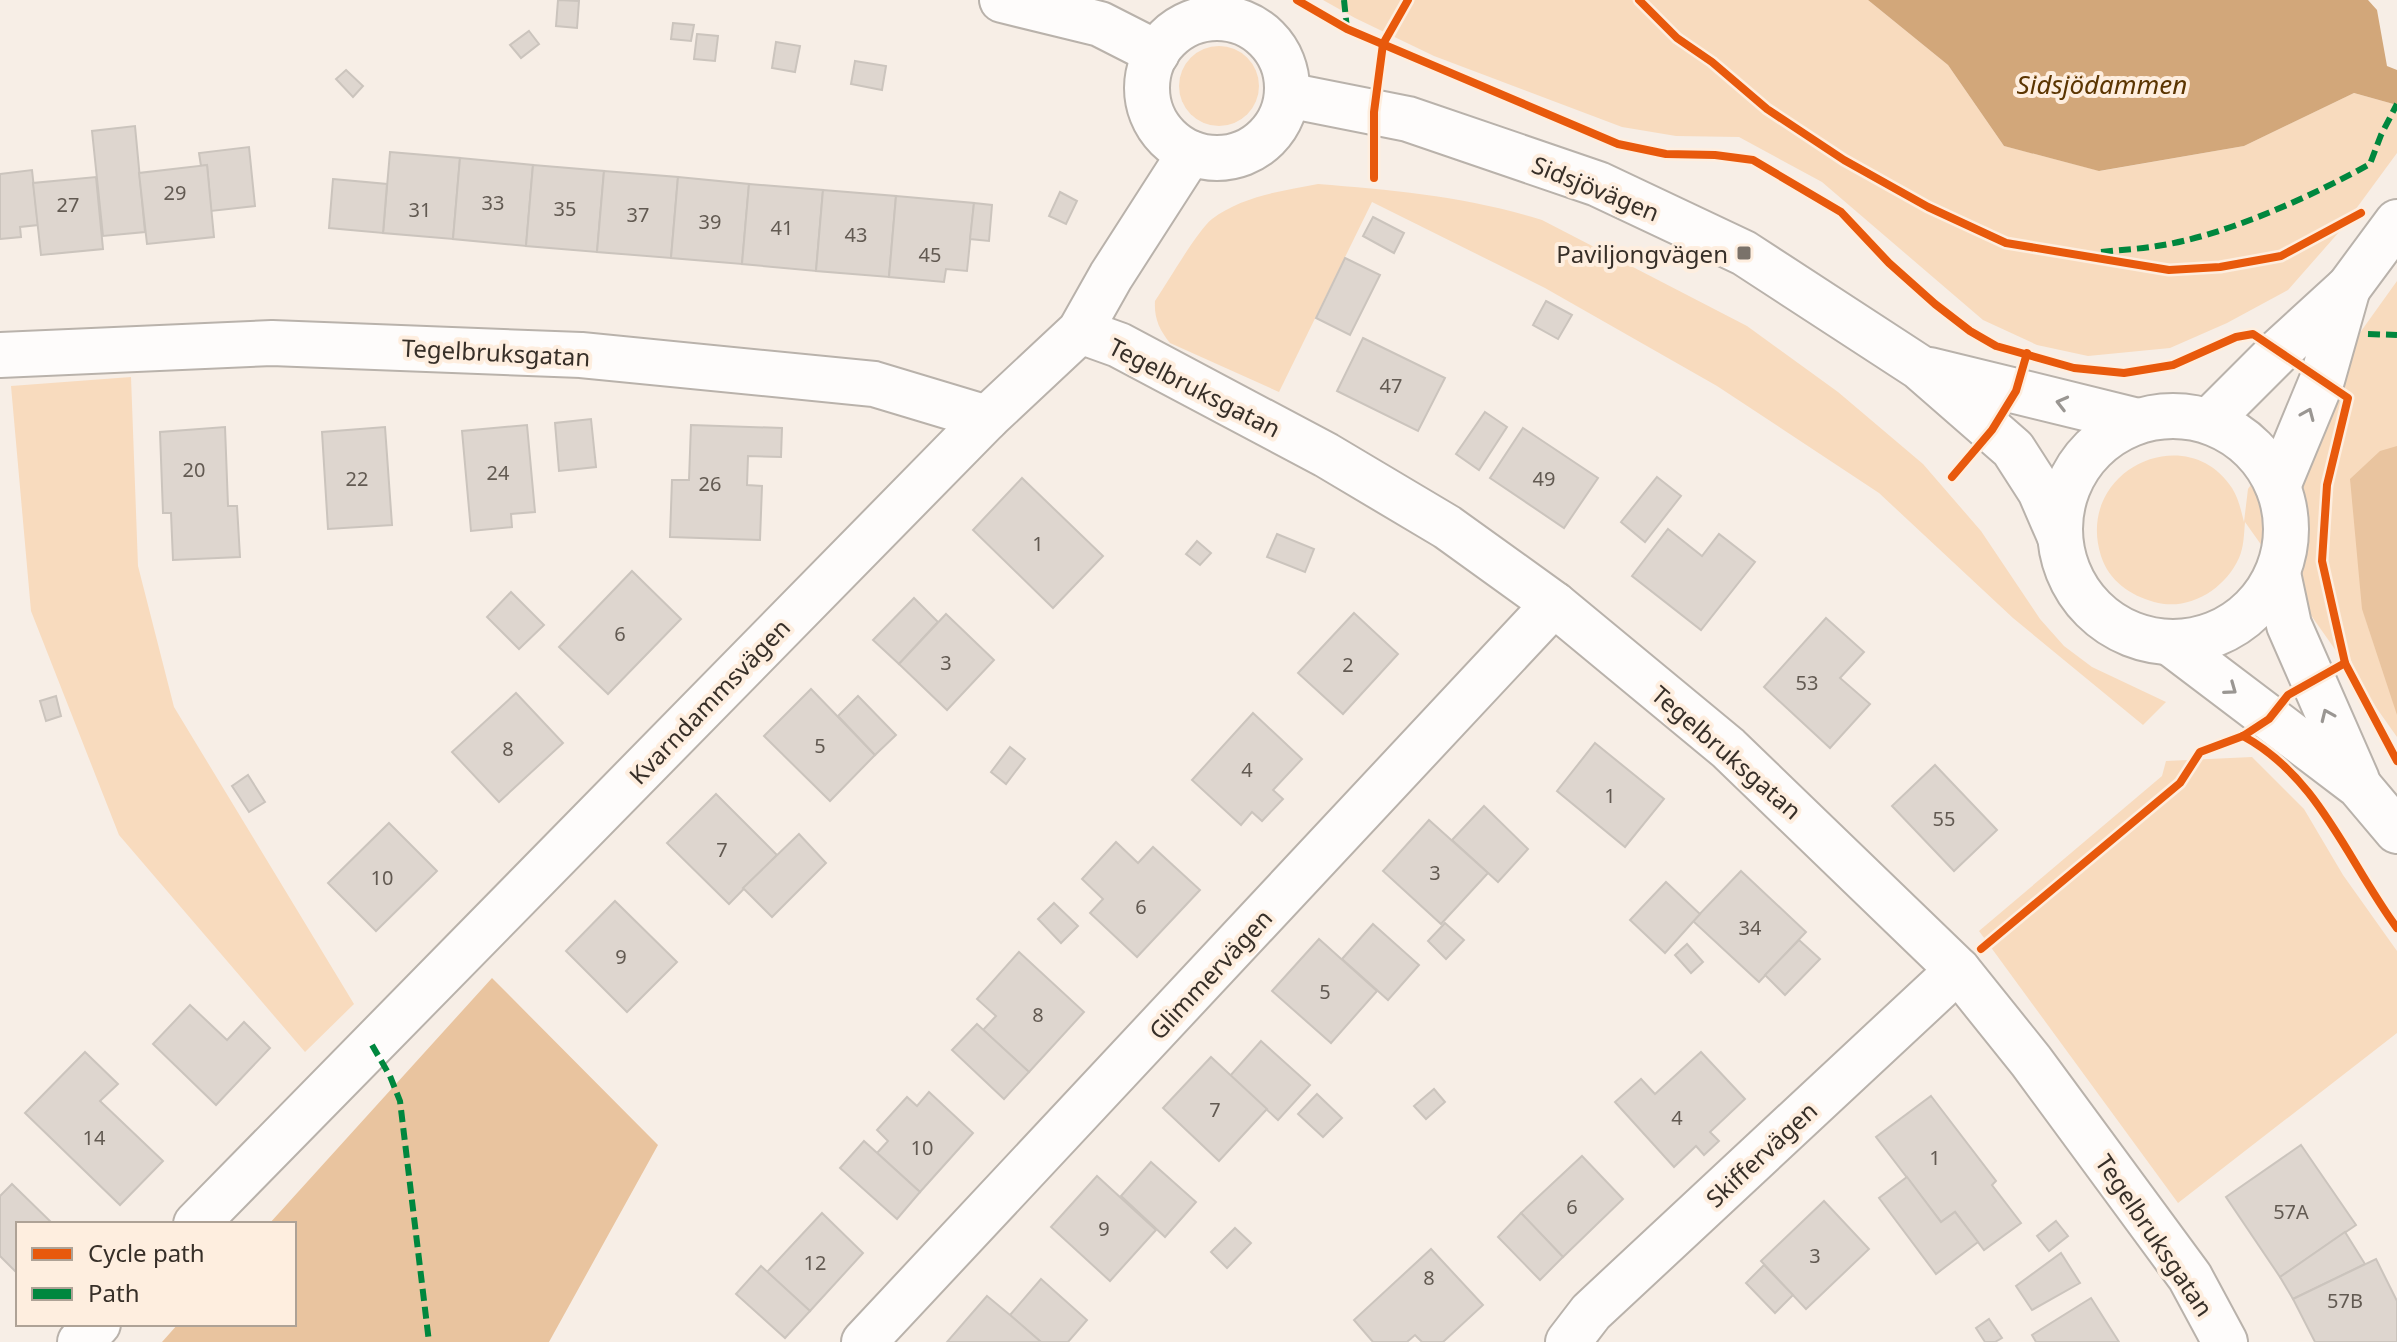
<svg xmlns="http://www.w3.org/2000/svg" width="2397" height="1342" font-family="'Noto Sans',sans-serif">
<rect width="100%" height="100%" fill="#f7eee6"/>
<g fill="#f8dbbe">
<path d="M1323 0H1868L1948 65 2004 146 2100 171 2244 146 2354 93 2397 105V153L2339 232 2288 290 2227 323 2170 348 2088 356 2037 345 1983 320 1822 182 1739 137 1676 136 1622 127 1434 56 1355 18Z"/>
<circle cx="1219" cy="86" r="40"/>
<path d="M1318 184C1394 190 1469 197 1542 220L1747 326 1838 392 1923 464 1981 531 2040 619 2064 646 2092 667 2166 702 2143 725 2013 618 1879 493 1717 386 1545 288 1372 202 1279 392 1170 343C1159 329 1154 318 1155 301 1168 282 1197 231 1212 219 1242 196 1282 191 1318 184Z"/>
<path d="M2397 281V737L2245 522C2244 533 2244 547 2239 558 2225 589 2189 612 2154 602 2130 595 2109 581 2101 556 2074 470 2187 418 2232 488 2239 499 2241 511 2244 522L2248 489Z"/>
<path d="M131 377 138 566 174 707 354 1004 305 1052 119 835 31 611 11 386Z"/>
<path d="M2252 757 2304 809 2343 875 2397 951V1033L2178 1203 1979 931 2162 776 2166 761Z"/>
</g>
<g fill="#e9c49f">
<path d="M2397 446V715L2362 609 2350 479 2380 451Z"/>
<path d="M492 978 658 1145 549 1342H162L178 1324H294V1224H269Z"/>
</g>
<path fill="#d2a77a" d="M1868 0H2368L2377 10 2387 66 2397 70V105L2354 93 2244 146 2099 171 2004 146 1948 65Z"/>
<g fill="#ded6cf" stroke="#cbc4bd" stroke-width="2">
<path d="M558 0 579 1 577 28 556 26Z"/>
<path d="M673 23 694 25 691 41 671 39Z"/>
<path d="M529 31 539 44 521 58 510 45Z"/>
<path d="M697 34 718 36 715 61 694 59Z"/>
<path d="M776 42 800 46 795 72 772 68Z"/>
<path d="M855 61 886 66 882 90 851 84Z"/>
<path d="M346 70 363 86 353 97 336 79Z"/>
<path d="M135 126 145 232 103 236 92 131Z"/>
<path d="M249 147 255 206 211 211 207 165 201 166 199 153Z"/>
<path d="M390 152 460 158 453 239 383 233Z"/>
<path d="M460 158 533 165 526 246 453 239Z"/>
<path d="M207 165 214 237 147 244 139 173Z"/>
<path d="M533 165 604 171 597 252 526 246Z"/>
<path d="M32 170 38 225 20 227 21 237 0 239V174Z"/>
<path d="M604 171 678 177 671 258 597 252Z"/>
<path d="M96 177 103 249 41 255 33 183Z"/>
<path d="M678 177 749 184 742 264 671 258Z"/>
<path d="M333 179 387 184 383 233 329 228Z"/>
<path d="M749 184 823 190 816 271 742 264Z"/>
<path d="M823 190 896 196 889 277 816 271Z"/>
<path d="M1060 192 1077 201 1066 224 1049 216Z"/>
<path d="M896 196 974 203 967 271 946 269 944 282 889 277Z"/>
<path d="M974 203 992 205 989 241 970 239Z"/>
<path d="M1373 217 1404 233 1394 253 1363 236Z"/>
<path d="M1345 258 1380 275 1350 335 1316 318Z"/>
<path d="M1546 301 1572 315 1558 339 1533 325Z"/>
<path d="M1363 338 1445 378 1418 431 1337 391Z"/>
<path d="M1485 412 1507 427 1479 470 1456 454Z"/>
<path d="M591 419 596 467 559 471 555 423Z"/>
<path d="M527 425 535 512 511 514 512 527 471 531 462 431Z"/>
<path d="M691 425 782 428 781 457 748 456 747 485 762 486 760 540 670 537 672 480H689Z"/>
<path d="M225 427 228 506H237L240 557 173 560 171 513H163L160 432Z"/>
<path d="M385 427 392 525 328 529 322 432Z"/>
<path d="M1523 428 1598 478 1564 528 1490 478Z"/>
<path d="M1657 477 1681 496 1645 542 1621 522Z"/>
<path d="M1022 478 1103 556 1053 608 973 530Z"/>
<path d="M1668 529 1702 556 1719 534 1755 562 1701 630 1632 576Z"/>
<path d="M1277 534 1314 549 1305 572 1267 557Z"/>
<path d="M1197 541 1211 553 1200 565 1186 554Z"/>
<path d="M632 571 681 619 608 694 559 647Z"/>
<path d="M511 592 544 625 519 649 487 617Z"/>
<path d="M914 598 938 622 899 664 873 640Z"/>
<path d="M1354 613 1398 654 1343 714 1298 673Z"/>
<path d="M946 614 994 660 947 710 899 664Z"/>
<path d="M1826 618 1864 652 1840 678 1870 704 1830 748 1764 687Z"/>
<path d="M811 689 875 755 830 801 764 736Z"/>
<path d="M516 693 563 743 499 802 452 752Z"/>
<path d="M56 696 61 716 46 721 40 701Z"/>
<path d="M858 696 896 735 875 755 838 716Z"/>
<path d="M1253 713 1302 759 1273 790 1283 799 1262 821 1252 812 1241 825 1192 780Z"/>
<path d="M1595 743 1664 799 1625 847 1557 791Z"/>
<path d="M1010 747 1025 759 1006 784 991 772Z"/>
<path d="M1935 765 1997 830 1954 871 1892 806Z"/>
<path d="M248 775 265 802 249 812 232 786Z"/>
<path d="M716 794 777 855 729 904 667 843Z"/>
<path d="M1484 806 1528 849 1498 882 1452 840Z"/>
<path d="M1429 820 1488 873 1441 924 1383 871Z"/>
<path d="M389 823 437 871 376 931 328 883Z"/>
<path d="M799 834 826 863 772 917 743 888Z"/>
<path d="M1116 842 1138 863 1153 847 1200 890 1137 957 1090 913 1103 899 1082 879Z"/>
<path d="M1741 871 1806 932 1759 982 1693 921Z"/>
<path d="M1666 882 1700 914 1665 953 1630 920Z"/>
<path d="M615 901 677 962 627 1012 566 951Z"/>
<path d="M1054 903 1078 926 1061 943 1038 919Z"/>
<path d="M1445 923 1464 940 1446 959 1428 941Z"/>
<path d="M1373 924 1419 965 1388 1000 1342 959Z"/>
<path d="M1319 939 1377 991 1331 1043 1272 991Z"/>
<path d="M1799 940 1820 959 1785 995 1765 975Z"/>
<path d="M1687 944 1703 962 1691 973 1675 955Z"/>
<path d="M1019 952 1084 1012 1029 1072 983 1030 996 1016 977 999Z"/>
<path d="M190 1005 227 1040 244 1022 270 1048 216 1105 153 1044Z"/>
<path d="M977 1024 1029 1072 1004 1099 952 1050Z"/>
<path d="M1261 1041 1310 1085 1278 1120 1230 1076Z"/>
<path d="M85 1052 118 1084 100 1101 163 1161 120 1205 25 1113Z"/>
<path d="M1701 1052 1745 1099 1710 1132 1719 1141 1704 1155 1696 1146 1674 1167 1615 1102 1641 1079 1655 1094Z"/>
<path d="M1211 1057 1267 1109 1219 1161 1163 1108Z"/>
<path d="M1434 1089 1445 1102 1426 1119 1414 1106Z"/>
<path d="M929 1092 973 1133 920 1192 877 1153 888 1141 877 1130 907 1097 917 1106Z"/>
<path d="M1317 1094 1342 1118 1323 1137 1298 1114Z"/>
<path d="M1931 1096 1996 1181 1992 1185 2021 1223 1984 1250 1955 1212 1941 1222 1876 1137Z"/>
<path d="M864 1141 920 1192 897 1219 840 1168Z"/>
<path d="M2301 1145 2356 1225 2280 1277 2226 1197Z"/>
<path d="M1582 1156 1623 1199 1563 1257 1521 1213Z"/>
<path d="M1151 1162 1196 1202 1165 1237 1121 1196Z"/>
<path d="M1097 1176 1156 1230 1110 1281 1051 1227Z"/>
<path d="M1907 1177 1941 1222 1955 1212 1978 1242 1936 1274 1879 1198Z"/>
<path d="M12 1184 53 1224H18V1274L0 1256V1196Z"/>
<path d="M1824 1201 1869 1249 1806 1309 1761 1261Z"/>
<path d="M822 1213 863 1253 810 1311 767 1272Z"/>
<path d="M1521 1213 1563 1257 1540 1280 1498 1237Z"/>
<path d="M2056 1221 2068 1236 2049 1251 2037 1236Z"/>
<path d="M1235 1228 1251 1243 1227 1268 1211 1252Z"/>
<path d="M2345 1232 2365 1264 2293 1299 2280 1277Z"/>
<path d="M1431 1249 1483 1305 1443 1342H1422L1415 1335 1407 1342H1373L1354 1320Z"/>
<path d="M2061 1253 2080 1283 2032 1310 2016 1286Z"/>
<path d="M2376 1259 2397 1301V1342H2315L2293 1299Z"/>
<path d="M1764 1265 1793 1295 1775 1313 1746 1283Z"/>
<path d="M761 1266 810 1311 785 1338 736 1294Z"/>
<path d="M1041 1279 1087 1320 1068 1342H1041L1010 1315Z"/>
<path d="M987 1296 1010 1315 1041 1342H947Z"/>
<path d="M2091 1298 2119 1342H2036L2032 1335Z"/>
<path d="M1989 1319 2002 1338 1995 1342H1985L1976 1328Z"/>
</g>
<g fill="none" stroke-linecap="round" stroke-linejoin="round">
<defs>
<g id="minor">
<path d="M1080 331 1119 345 1326 455 1447 527 1554 604 1728 748 1958 970 2031 1061 2190 1277 2225 1342"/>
<path d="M0 355 272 343 581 355 874 384 987 418"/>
<path d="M2209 421 2279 351 2349 287 2397 222"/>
<path d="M2278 486 2322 380 2348 288"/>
<path d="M196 1224 987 418 1080 331 1111 276 1190 153"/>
<path d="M80 1342 98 1324"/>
<path d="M864 1342 1554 604"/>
<path d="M1568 1342 1591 1312 1958 970"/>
</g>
<g id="major">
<path d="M1002 0 1100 24 1157 53"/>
<circle cx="1217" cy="88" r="70"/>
<path d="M1287 95 1408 119 1598 184 1744 253 1919 367 2013 449 2040 491 2060 537"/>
<path d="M1930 370 2138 421"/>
<circle cx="2173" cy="529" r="113"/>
<path d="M2278 573 2289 625 2357 780"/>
<path d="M2169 642 2359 786 2397 831"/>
</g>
</defs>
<use href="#minor" stroke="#b9b2ab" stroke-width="48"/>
<use href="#major" stroke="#b9b2ab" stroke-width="48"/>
<use href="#minor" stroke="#fefcfb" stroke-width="44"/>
<use href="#major" stroke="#fefcfb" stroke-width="44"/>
<g stroke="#00873e" stroke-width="6" stroke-dasharray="12 6" stroke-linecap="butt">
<path d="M1344 0 1347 29"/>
<path d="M2101 252C2120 250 2139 249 2157 246 2225 236 2310 197 2370 164L2381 135 2397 104"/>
<path d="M2368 334 2397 335"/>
<path d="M372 1045 390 1076 400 1101 429 1342"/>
</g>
<defs>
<g id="cycleway">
<path d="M1297 0 1347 29 1618 144 1666 154 1715 155 1753 160 1841 212 1889 263 1935 304 1970 331 1996 346 2074 368 2124 373 2173 365 2236 337 2253 334 2348 398 2327 485 2322 561 2345 663 2397 761"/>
<path d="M1639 0 1677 38 1712 62 1767 109 1844 160 1928 207 2006 243 2169 270 2220 267 2281 256 2361 213"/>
<path d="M1374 178V112L1383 44 1408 0"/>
<path d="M1952 477 1992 430 2016 391 2027 353"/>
<path d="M2243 736C2319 777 2348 862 2397 928"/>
<path d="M1981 949 2180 783 2200 752 2243 736 2269 719 2288 695 2345 663"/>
</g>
</defs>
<use href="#cycleway" stroke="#feeedf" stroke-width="13"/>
<use href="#cycleway" stroke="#e8590c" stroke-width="8"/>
</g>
<defs><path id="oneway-chevron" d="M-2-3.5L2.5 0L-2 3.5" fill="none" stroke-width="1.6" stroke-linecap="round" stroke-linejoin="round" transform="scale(2)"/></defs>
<g stroke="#9a9692">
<use href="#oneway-chevron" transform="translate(2062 403) rotate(-166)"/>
<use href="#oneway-chevron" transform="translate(2308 414) rotate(-67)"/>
<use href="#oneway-chevron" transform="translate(2231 689) rotate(36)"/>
<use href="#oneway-chevron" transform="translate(2327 715) rotate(-114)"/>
</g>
<rect fill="#7a726a" stroke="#feeedf" stroke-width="3" x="1736" y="245" width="16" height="16" rx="4"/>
<g text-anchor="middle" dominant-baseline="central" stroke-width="8" stroke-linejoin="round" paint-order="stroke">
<g font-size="20" fill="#625a52">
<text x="175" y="192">29</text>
<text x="493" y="202">33</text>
<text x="68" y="204">27</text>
<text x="565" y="208">35</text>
<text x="420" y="209">31</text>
<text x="638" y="214">37</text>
<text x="710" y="221">39</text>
<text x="782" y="227">41</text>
<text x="856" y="234">43</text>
<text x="930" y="254">45</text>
<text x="1391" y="385">47</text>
<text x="194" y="469">20</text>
<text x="498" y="472">24</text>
<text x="357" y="478">22</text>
<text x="1544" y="478">49</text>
<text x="710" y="483">26</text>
<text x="1038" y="543">1</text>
<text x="620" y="633">6</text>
<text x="946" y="662">3</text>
<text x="1348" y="664">2</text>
<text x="1807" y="682">53</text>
<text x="820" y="745">5</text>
<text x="508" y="748">8</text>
<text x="1247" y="769">4</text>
<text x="1610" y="795">1</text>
<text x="1944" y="818">55</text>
<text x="722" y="849">7</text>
<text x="1435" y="872">3</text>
<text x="382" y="877">10</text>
<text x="1141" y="906">6</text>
<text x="1750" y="927">34</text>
<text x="621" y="956">9</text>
<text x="1325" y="991">5</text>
<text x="1038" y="1014">8</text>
<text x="1215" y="1109">7</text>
<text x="1677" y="1117">4</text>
<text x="94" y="1137">14</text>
<text x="922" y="1147">10</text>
<text x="1935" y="1157">1</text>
<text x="1572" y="1206">6</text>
<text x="2291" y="1211">57A</text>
<text x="1104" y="1228">9</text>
<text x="1815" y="1255">3</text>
<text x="815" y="1262">12</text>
<text x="1429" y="1277">8</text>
<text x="2345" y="1300">57B</text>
</g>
<g font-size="24" fill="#372f28" stroke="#feeedf">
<text transform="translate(1596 188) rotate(22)">Sidsjövägen</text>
<text transform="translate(496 352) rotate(3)">Tegelbruksgatan</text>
<text transform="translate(1195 387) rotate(27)">Tegelbruksgatan</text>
<text transform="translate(709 701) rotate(-46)">Kvarndammsvägen</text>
<text transform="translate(1727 752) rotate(41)">Tegelbruksgatan</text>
<text transform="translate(1210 974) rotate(-47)">Glimmervägen</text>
<text transform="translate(1761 1154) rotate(-43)">Skiffervägen</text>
<text transform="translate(2155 1235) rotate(56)">Tegelbruksgatan</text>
</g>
<g font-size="24" fill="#372f28" stroke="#feeedf" text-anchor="end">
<text x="1728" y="253">Paviljongvägen</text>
</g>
<g font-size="26" font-style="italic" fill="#5b3501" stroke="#feeedf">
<text x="2102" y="84">Sidsjödammen</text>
</g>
</g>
<rect x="16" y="1222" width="280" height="104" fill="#feeedf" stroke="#aea296" stroke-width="2"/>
<rect x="32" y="1248" width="40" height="12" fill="#e8590c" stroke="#aea296" stroke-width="2"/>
<text x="88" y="1262" font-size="24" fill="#372f28">Cycle path</text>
<rect x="32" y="1288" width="40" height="12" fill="#00873e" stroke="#aea296" stroke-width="2"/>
<text x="88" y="1302" font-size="24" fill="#372f28">Path</text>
</svg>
